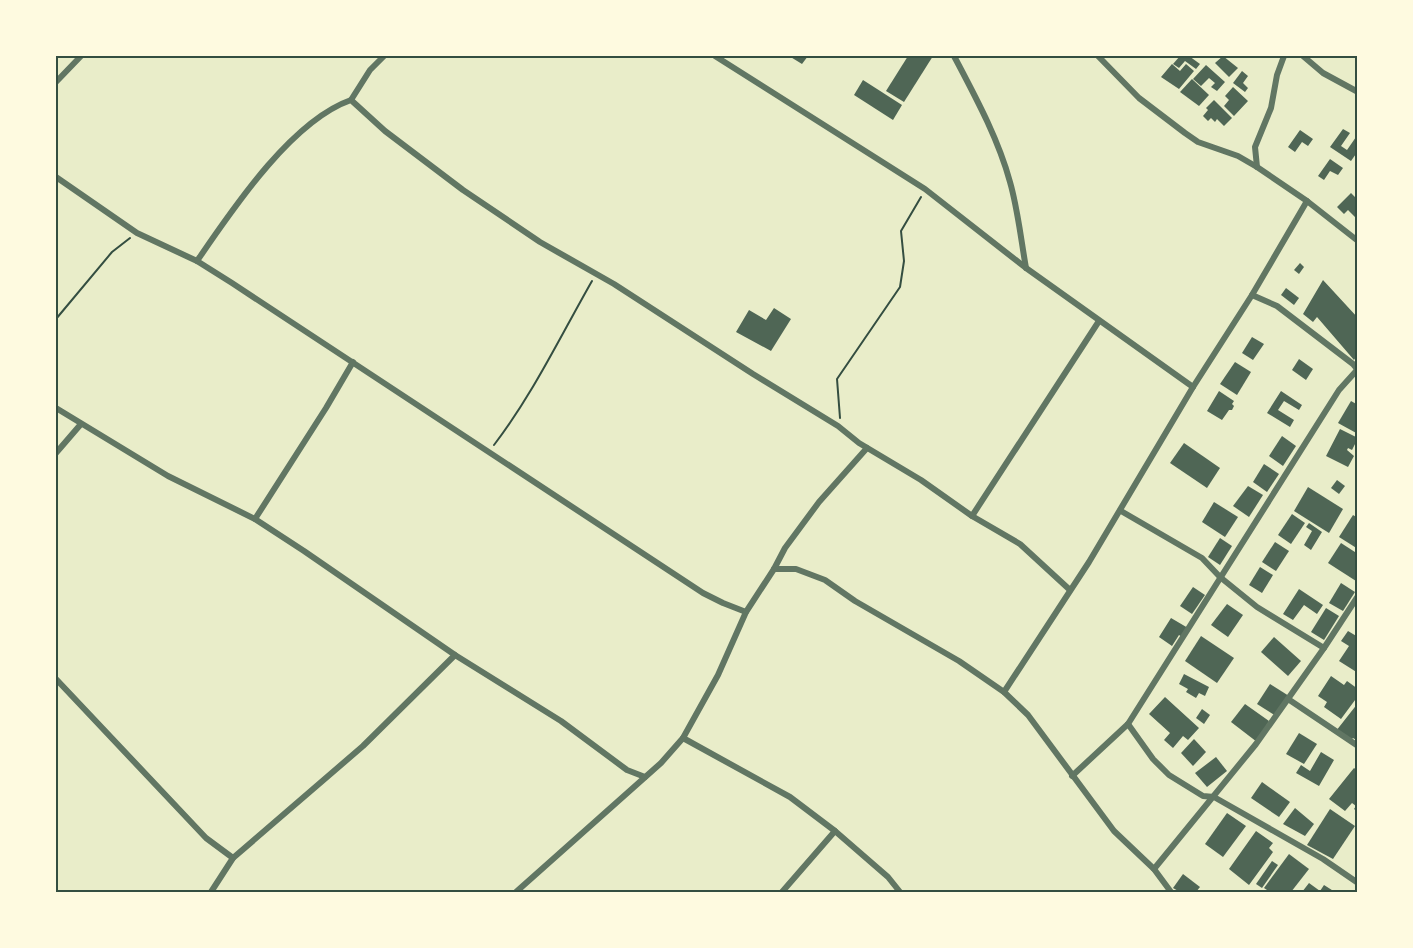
<svg xmlns="http://www.w3.org/2000/svg" width="1413" height="948" font-family="'Public Sans',sans-serif">
<rect width="100%" height="100%" fill="#e9edc9"/>
<g fill="#4f6655">
<path d="M789 56H808L802 64Z"/>
<path d="M908 56H933L904 102 886 91Z"/>
<path d="M1180 56H1189L1200 64 1196 69 1185 61 1179 68 1173 64Z"/>
<path d="M1223 56 1238 68 1229 77 1215 63Z"/>
<path d="M1172 64 1180 71 1186 64 1194 71 1179 89 1161 77Z"/>
<path d="M1206 65 1225 82 1217 91 1211 87 1215 83 1209 78 1201 86 1193 79Z"/>
<path d="M1242 71 1248 76 1243 83 1248 88 1245 92 1233 83Z"/>
<path d="M1192 79 1209 95 1199 106 1180 92Z"/>
<path d="M863 80 902 105 893 120 854 95Z"/>
<path d="M1233 87 1248 101 1234 116 1224 106 1229 100 1225 96Z"/>
<path d="M1214 100 1232 118 1224 126 1217 119 1215 122 1211 118 1208 121 1203 116 1208 110 1206 108Z"/>
<path d="M1343 129 1350 133 1341 146 1347 150 1356 137H1358V151L1351 161 1330 147Z"/>
<path d="M1300 130 1313 139 1308 146 1302 142 1295 152 1288 147Z"/>
<path d="M1330 159 1343 168 1338 175 1330 171 1324 180 1318 176Z"/>
<path d="M1351 193 1358 200V214L1355 217 1348 210 1344 214 1337 207Z"/>
<path d="M1300 263 1304 267 1299 274 1294 270Z"/>
<path d="M1323 280 1358 318V354L1354 360 1317 317 1313 322 1303 314Z"/>
<path d="M1286 288 1299 298 1294 305 1281 295Z"/>
<path d="M774 308 791 319 771 351 736 332 749 310 766 320Z"/>
<path d="M1252 337 1264 344 1253 360 1242 353Z"/>
<path d="M1299 359 1313 369 1306 380 1292 370Z"/>
<path d="M1235 362 1251 372 1237 395 1220 384Z"/>
<path d="M1219 391 1234 401 1232 404 1234 406 1232 410H1229L1222 420 1207 411Z"/>
<path d="M1281 391 1302 405 1299 410 1284 401 1278 410 1294 420 1290 427 1267 413Z"/>
<path d="M1351 401 1358 405V434L1338 423Z"/>
<path d="M1340 429 1358 438 1352 450 1348 448 1347 450 1354 456 1348 467 1326 456Z"/>
<path d="M1282 436 1296 446 1283 466 1269 456Z"/>
<path d="M1184 443 1220 468 1207 488 1170 463Z"/>
<path d="M1264 464 1279 474 1267 492 1253 482Z"/>
<path d="M1337 480 1345 486 1339 494 1331 488Z"/>
<path d="M1248 486 1263 495 1249 517 1233 506Z"/>
<path d="M1308 487 1343 509 1329 533 1294 511Z"/>
<path d="M1214 502 1238 517 1225 537 1202 522Z"/>
<path d="M1292 514 1305 523 1291 544 1278 535Z"/>
<path d="M1353 515 1358 518V549L1339 537Z"/>
<path d="M1309 523 1322 532 1311 550 1304 545 1312 531 1306 527Z"/>
<path d="M1220 538 1232 546 1220 565 1208 557Z"/>
<path d="M1275 542 1289 551 1276 571 1262 562Z"/>
<path d="M1341 543 1358 554 1356 581 1328 563Z"/>
<path d="M1260 567 1273 575 1262 593 1249 585Z"/>
<path d="M1341 583 1355 592 1343 611 1329 603Z"/>
<path d="M1193 587 1205 595 1192 614 1180 606Z"/>
<path d="M1299 589 1323 605 1317 614 1304 605 1293 620 1283 614Z"/>
<path d="M1227 604 1243 615 1228 637 1211 625Z"/>
<path d="M1326 608 1339 616 1324 640 1311 632Z"/>
<path d="M1171 618 1188 628 1182 637 1179 635 1172 646 1159 637Z"/>
<path d="M1348 631 1358 637V673L1339 661 1349 646 1341 641Z"/>
<path d="M1201 636 1234 658 1217 683 1185 661Z"/>
<path d="M1274 637 1301 661 1288 676 1261 652Z"/>
<path d="M1184 674 1209 687 1205 696 1199 693 1196 698 1186 692 1188 689 1179 684Z"/>
<path d="M1331 676 1344 685 1347 681 1358 689V696L1341 719 1324 707 1327 702 1318 696Z"/>
<path d="M1270 684 1289 696 1276 716 1257 704Z"/>
<path d="M1165 697 1199 728 1188 740 1183 736 1173 748 1164 740 1170 733 1149 714Z"/>
<path d="M1358 703V741L1353 738 1350 741 1336 731Z"/>
<path d="M1245 704 1269 721 1257 742 1231 722Z"/>
<path d="M1202 709 1210 715 1204 724 1196 718Z"/>
<path d="M1299 733 1317 744 1304 764 1286 754Z"/>
<path d="M1194 739 1206 752 1193 766 1181 753Z"/>
<path d="M1321 752 1334 760 1319 786 1296 773 1301 765 1310 771Z"/>
<path d="M1216 757 1227 771 1207 787 1195 773Z"/>
<path d="M1354 768 1358 771V812L1354 809 1356 806 1352 803 1345 811 1329 799Z"/>
<path d="M1262 782 1290 802 1279 817 1251 798Z"/>
<path d="M1295 808 1314 824 1305 836 1283 824Z"/>
<path d="M1330 809 1355 826 1333 859 1307 845Z"/>
<path d="M1227 813 1246 826 1223 857 1205 844Z"/>
<path d="M1256 831 1273 843 1269 848 1273 852 1249 885 1229 869Z"/>
<path d="M1289 854 1309 869 1291 892H1270L1264 888Z"/>
<path d="M1272 861 1278 865 1262 888 1256 884Z"/>
<path d="M1183 874 1200 887 1196 892H1180L1173 888Z"/>
<path d="M1309 883 1320 891 1324 885 1335 892H1302Z"/>
</g>
<g fill="none" stroke-linecap="round" stroke-linejoin="round">
<g stroke="#344e41" stroke-width="2">
<path d="M56 319 112 252 130 238"/>
<path d="M840 418 837 379 900 287 904 261 901 231 921 197"/>
<path d="M494 445C533 394 560 337 592 281"/>
</g>
<g stroke="#617663" stroke-width="6">
<path d="M715 56 925 189 1026 268 1193 387"/>
<path d="M954 56C975 96 998 138 1010 182 1018 210 1021 240 1026 268"/>
<path d="M1098 56 1139 98 1185 133 1198 142 1238 156 1257 167 1307 201 1358 241"/>
<path d="M1303 56 1323 73 1358 92"/>
<path d="M56 82 81 56"/>
<path d="M351 100 370 70 384 56"/>
<path d="M1257 167 1255 147 1271 108 1277 75 1284 56"/>
<path d="M56 177 137 233 197 261 232 283 703 593 723 603 746 612"/>
<path d="M197 261C232 210 291 121 351 100L385 131 463 190 540 242 614 284 753 374 838 426 859 443 921 480 972 516 1020 544 1070 590"/>
<path d="M1252 295 1277 306 1353 364 1358 370"/>
<path d="M56 408 168 476 255 519 304 551 455 655 561 721 627 770 645 777"/>
<path d="M56 453 81 424"/>
<path d="M1121 511 1202 558 1220 577 1257 607 1324 648"/>
<path d="M972 516 1099 321"/>
<path d="M255 519 326 408 353 362"/>
<path d="M774 569H796L825 580 855 601 959 661 1004 692 1028 715 1114 831 1154 869 1171 892"/>
<path d="M56 679 206 838 233 858"/>
<path d="M1004 692 1089 562 1193 387 1252 295 1307 201"/>
<path d="M1288 699 1358 746"/>
<path d="M1128 724 1153 759 1169 775 1203 796 1214 797 1323 859 1358 883"/>
<path d="M683 738 790 797 835 831 888 877 900 892"/>
<path d="M1072 776 1128 724 1339 390 1357 370"/>
<path d="M1154 869 1256 744 1324 648 1358 596"/>
<path d="M211 892 233 858 363 746 455 655"/>
<path d="M516 892 661 763 683 738 718 675 746 612 774 569 785 548 819 502 867 448"/>
<path d="M782 892 835 831"/>
</g>
</g>
<rect width="1413" height="948" fill="none" stroke="#fefae0" stroke-width="114"/>
<rect x="57" y="57" width="1299" height="834" fill="none" stroke="#344e41" stroke-width="2"/>
</svg>
